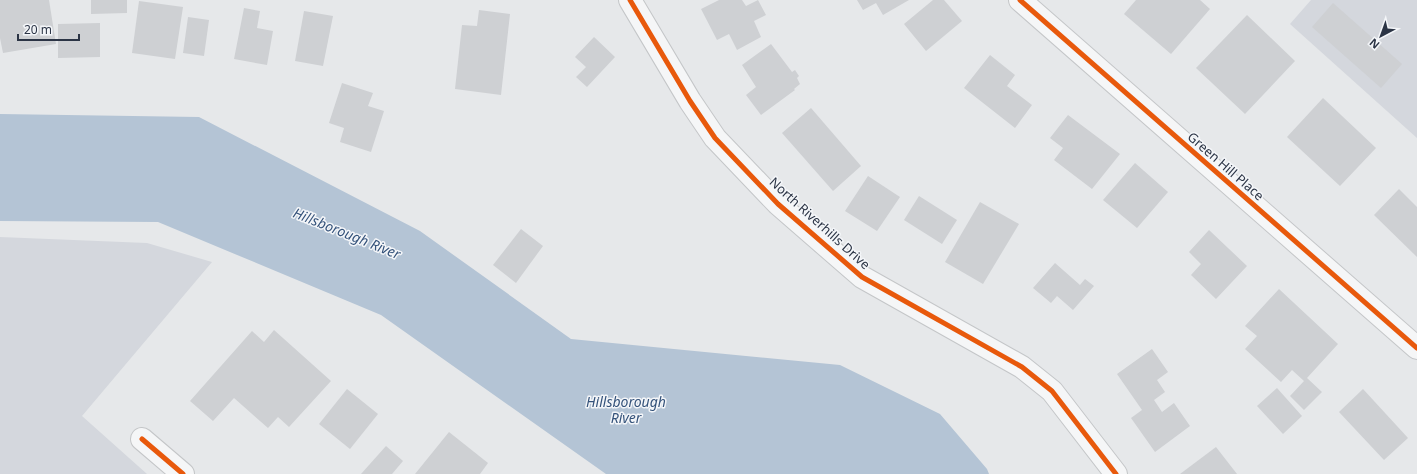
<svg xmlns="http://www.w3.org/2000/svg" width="1417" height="474" font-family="'Noto Sans',sans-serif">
<rect width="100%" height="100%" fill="#e6e8ea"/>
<g fill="#d4d7dd">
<path d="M1311 0H1417V138L1290 24Z"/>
<path d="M0 237 147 243 212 262 82 416 147 474H0Z"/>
</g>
<path fill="#b4c4d5" d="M0 114 199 117 420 231 571 339 840 365 940 414 987 469 989 474H606L381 315 158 222 0 221Z"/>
<g fill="#ced0d3">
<path d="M0 0H49L56 44 3 53 0 38Z"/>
<path d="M91 0H127V13L91 14Z"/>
<path d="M719 0H742L746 6 758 0 766 15 754 21 761 37 737 50 729 34 717 40 701 9Z"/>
<path d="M857 0H909L883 15 876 3 863 10Z"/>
<path d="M933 0H944L962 21 926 51 904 24Z"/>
<path d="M1136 0H1200L1210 9 1171 54 1124 14Z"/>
<path d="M139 1 183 7 175 59 132 53Z"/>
<path d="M1333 3 1402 64 1381 88 1312 27Z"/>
<path d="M244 8 260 11 257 28 273 31 267 65 234 59Z"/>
<path d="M479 10 510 14 501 95 455 89 462 25 477 26Z"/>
<path d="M304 11 333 16 323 66 295 61Z"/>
<path d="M1247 15 1295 61 1245 114 1196 68Z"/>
<path d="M188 17 209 20 204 56 183 53Z"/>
<path d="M100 23V57L58 58V24Z"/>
<path d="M594 37 615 57 587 87 576 77 586 67 575 57Z"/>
<path d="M771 44 792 72 795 70 799 76 797 78 800 84 794 89 795 90 761 115 746 95 756 87 742 65Z"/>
<path d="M990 55 1015 75 1007 86 1032 105 1015 128 964 88Z"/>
<path d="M342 83 373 93 368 106 384 111 371 152 340 142 344 128 329 123Z"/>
<path d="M1323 98 1376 148 1340 186 1287 137Z"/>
<path d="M811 108 861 166 833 191 782 133Z"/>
<path d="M1068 115 1120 154 1092 189 1054 160 1063 148 1050 138Z"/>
<path d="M1135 163 1168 192 1137 228 1103 200Z"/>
<path d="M868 176 900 197 877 231 845 211Z"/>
<path d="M1399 189 1417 207V257L1374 215Z"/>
<path d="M919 196 957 220 942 244 904 220Z"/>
<path d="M980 202 1019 224 983 284 945 262Z"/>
<path d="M521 229 543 246 516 283 493 265Z"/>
<path d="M1209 230 1247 266 1216 299 1191 275 1201 264 1189 252Z"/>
<path d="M1055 263 1080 285 1085 279 1094 286 1073 310 1057 296 1051 303 1033 288Z"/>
<path d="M1279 289 1338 344 1307 378 1322 392 1304 410 1290 396 1304 381 1292 370 1281 382 1245 349 1257 336 1245 326Z"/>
<path d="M274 330 331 381 289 427 278 417 268 428 234 398 213 421 190 401 252 331 264 342Z"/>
<path d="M1152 349 1168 372 1157 380 1165 392 1154 400 1162 412 1174 403 1190 426 1155 452 1131 418 1142 410 1117 374Z"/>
<path d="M1277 388 1302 416 1283 434 1257 406Z"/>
<path d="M347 389 378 414 350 449 319 424Z"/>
<path d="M1363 389 1408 438 1384 460 1339 412Z"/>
<path d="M449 432 488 463 480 474H415Z"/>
<path d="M386 446 403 461 392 474H361Z"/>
<path d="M1216 447 1237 474H1180Z"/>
</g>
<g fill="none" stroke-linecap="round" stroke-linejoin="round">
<defs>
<g id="street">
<path d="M630 0 690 101 715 138 778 204 862 277 1022 367 1052 391 1116 474"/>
<path d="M1020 0 1417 348"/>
<path d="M142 439 183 474"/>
</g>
</defs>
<use href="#street" stroke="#c4c6c8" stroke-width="24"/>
<use href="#street" stroke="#f5f6f7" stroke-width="22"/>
<defs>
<g id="cycleway">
<path d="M630 0 690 101 715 138 778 204 862 277 1022 367 1052 391 1116 474"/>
<path d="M1020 0 1417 348"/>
<path d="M142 439 183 474"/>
</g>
</defs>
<use href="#cycleway" stroke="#f4f6f9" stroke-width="8"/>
<use href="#cycleway" stroke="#e8590c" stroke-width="5"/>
</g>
<g text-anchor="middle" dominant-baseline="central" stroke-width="3" stroke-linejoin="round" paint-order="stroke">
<g font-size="13" fill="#2b3445" stroke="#f4f6f9">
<text transform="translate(1226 166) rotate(41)">Green Hill Place</text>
<text transform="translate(820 223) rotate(42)">North Riverhills Drive</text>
</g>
<g font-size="14" font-style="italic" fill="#34527a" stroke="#f4f6f9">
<text transform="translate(347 233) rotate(22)">Hillsborough River</text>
<text x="626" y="401">Hillsborough<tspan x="626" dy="16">River</tspan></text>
</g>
</g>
<g transform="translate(1381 36) rotate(221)" stroke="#f4f6f9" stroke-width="3" paint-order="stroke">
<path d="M0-3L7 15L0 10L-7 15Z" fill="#2b3445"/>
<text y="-6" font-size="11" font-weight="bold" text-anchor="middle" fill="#2b3445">N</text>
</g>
<path d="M18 34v6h61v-6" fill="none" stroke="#2b3445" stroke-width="2"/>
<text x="24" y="34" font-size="12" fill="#2b3445" stroke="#f4f6f9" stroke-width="3" paint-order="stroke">20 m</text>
</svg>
